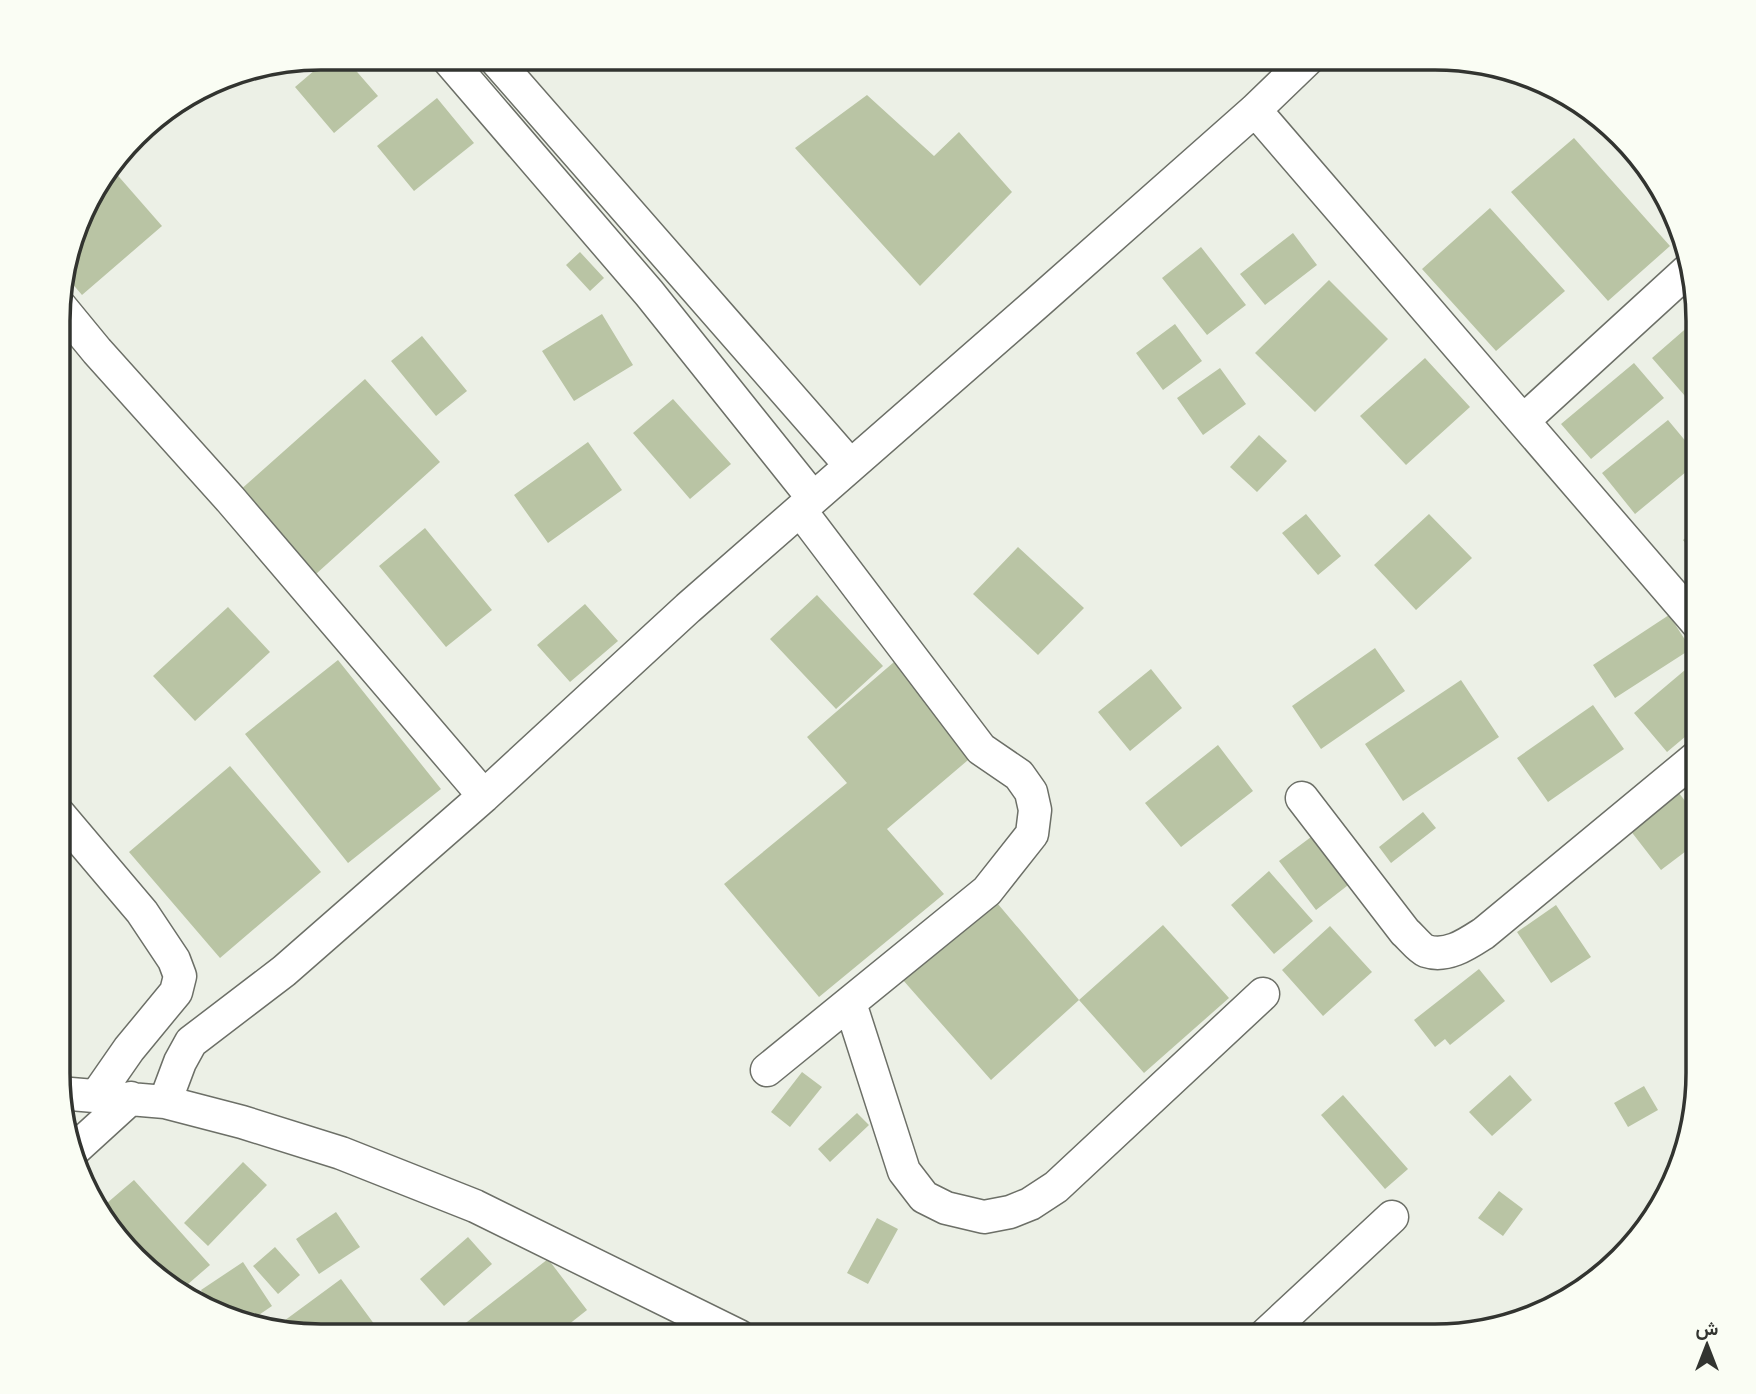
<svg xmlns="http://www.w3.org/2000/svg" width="1756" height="1394" viewBox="0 0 1756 1394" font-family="Barlow,Vazirmatn,sans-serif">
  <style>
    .building { fill: #b9c4a4 }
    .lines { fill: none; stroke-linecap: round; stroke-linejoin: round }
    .minor-casing { stroke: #6c6f67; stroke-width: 35 }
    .minor { stroke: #fff; stroke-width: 32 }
    .rim { fill: none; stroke: #323430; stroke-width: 3.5 }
  </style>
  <rect width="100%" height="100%" fill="#ecf0e6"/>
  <path class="building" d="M329 58H345L378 96 334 133 295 87Z
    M867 95 934 156 959 132 1012 192 920 286 795 148Z
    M437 98 474 143 414 191 377 146Z
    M1574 138 1670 246 1608 301 1511 192Z
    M113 170 162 226 82 295 64 274 93 190Z
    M1490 208 1565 291 1496 351 1422 269Z
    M1293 233 1317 265 1265 305 1240 274Z
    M1201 247 1246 305 1207 335 1162 278Z
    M580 252 604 278 590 291 566 265Z
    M1329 280 1388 339 1315 412 1255 353Z
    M602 314 633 365 574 401 542 351Z
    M1698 318V411L1652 358Z
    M1175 324 1202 361 1163 390 1136 353Z
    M422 336 467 391 436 416 391 361Z
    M1425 358 1470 407 1406 465 1360 416Z
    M1634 363 1664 398 1591 459 1561 424Z
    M1220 368 1246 404 1203 435 1177 398Z
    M365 379 440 462 306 583 230 499Z
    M673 399 731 464 690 499 633 433Z
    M1668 420 1698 456V462L1635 514 1602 473Z
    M1259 435 1287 461 1257 492 1230 467Z
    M588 442 622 490 548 543 514 495Z
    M1306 514 1341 556 1318 575 1282 533Z
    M1429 514 1472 558 1416 610 1374 565Z
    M425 528 492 610 446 647 379 566Z
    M1698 528V559L1683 540Z
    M1018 547 1084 608 1038 655 973 594Z
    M817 595 883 666 836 709 770 639Z
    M585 604 618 641 570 682 537 645Z
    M228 607 270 652 195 721 153 676Z
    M1669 615 1691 649 1615 698 1593 665Z
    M1375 648 1405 691 1321 749 1292 706Z
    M901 656 981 749 887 829 944 894 819 997 724 884 847 783 807 737Z
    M1698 659V726L1667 752 1634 713Z
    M338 660 441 789 348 863 245 734Z
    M1151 669 1182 708 1130 751 1098 712Z
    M1461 680 1499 737 1403 801 1365 744Z
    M1593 705 1624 749 1548 802 1517 758Z
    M1218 745 1253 791 1181 847 1145 803Z
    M230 766 321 872 220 958 129 852Z
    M1679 793 1698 818V842L1661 870 1630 830Z
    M1423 812 1436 828 1391 863 1379 847Z
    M1319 831 1356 879 1316 910 1279 861Z
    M1269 871 1313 921 1274 954 1231 905Z
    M987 891 1079 1000 991 1080 895 971Z
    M1556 905 1591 957 1551 983 1517 932Z
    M1163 925 1229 998 1144 1073 1079 1000Z
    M1330 926 1372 972 1323 1016 1282 970Z
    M1479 969 1505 1001 1450 1045 1445 1039 1435 1047 1414 1020Z
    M802 1072 822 1087 790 1127 771 1112Z
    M1510 1075 1532 1100 1492 1136 1469 1112Z
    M1644 1086 1658 1110 1628 1127 1614 1103Z
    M1343 1095 1408 1169 1385 1189 1321 1115Z
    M857 1113 869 1125 830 1162 818 1149Z
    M243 1162 267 1185 208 1246 184 1223Z
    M134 1180 210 1265 180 1291 147 1271 100 1209Z
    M1499 1191 1523 1209 1503 1236 1478 1218Z
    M336 1212 360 1247 319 1274 296 1239Z
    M877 1218 898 1229 868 1284 847 1273Z
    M468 1237 492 1264 444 1306 420 1279Z
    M275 1247 300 1275 278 1294 253 1266Z
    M548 1259 587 1310 554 1336H449Z
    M243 1262 272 1306 247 1323 218 1315 201 1290Z
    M341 1279 383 1336H304L273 1329Z"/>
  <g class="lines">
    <g class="minor-casing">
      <path id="minor" d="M447 58 649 293 813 498
        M494 58 850 465
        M1255 110 1698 624
        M60 306 97 351 230 499 484 796
        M1523 421 1687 271
        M1302 798 1405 932C1411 937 1419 948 1426 951 1447 958 1467 944 1484 933L1698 756
        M59 814 142 912 174 960 180 976 176 992 129 1049 97 1095
        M850 1003 904 1171 924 1197 946 1208 984 1217 1010 1212 1030 1204 1056 1187 1263 994
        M767 1070 987 891 1032 834 1035 810 1031 792 1019 775 981 749 800 510
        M59 1093 165 1102 242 1122 341 1153 475 1206 739 1336
        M165 1102 180 1062 191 1042 284 971 484 796 688 608 1038 302 1255 110 1309 58
        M74 1150 131 1098
        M1264 1336 1392 1217"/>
    </g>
    <use href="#minor" class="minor"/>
  </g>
  <path d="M0 0H1756V1394H0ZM321 70H1435A251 251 0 0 1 1686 321V1073A251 251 0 0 1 1435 1324H321A251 251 0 0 1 70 1073V321A251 251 0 0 1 321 70Z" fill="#fafdf4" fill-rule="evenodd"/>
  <path class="rim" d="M321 70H1435A251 251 0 0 1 1686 321V1073A251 251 0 0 1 1435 1324H321A251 251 0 0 1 70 1073V321A251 251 0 0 1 321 70Z"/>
  <g transform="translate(1707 1345)" stroke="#fafdf4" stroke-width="5" paint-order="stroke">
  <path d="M0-5L12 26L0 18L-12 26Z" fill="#323430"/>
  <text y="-10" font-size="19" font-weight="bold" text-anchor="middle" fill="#323430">ش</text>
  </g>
</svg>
